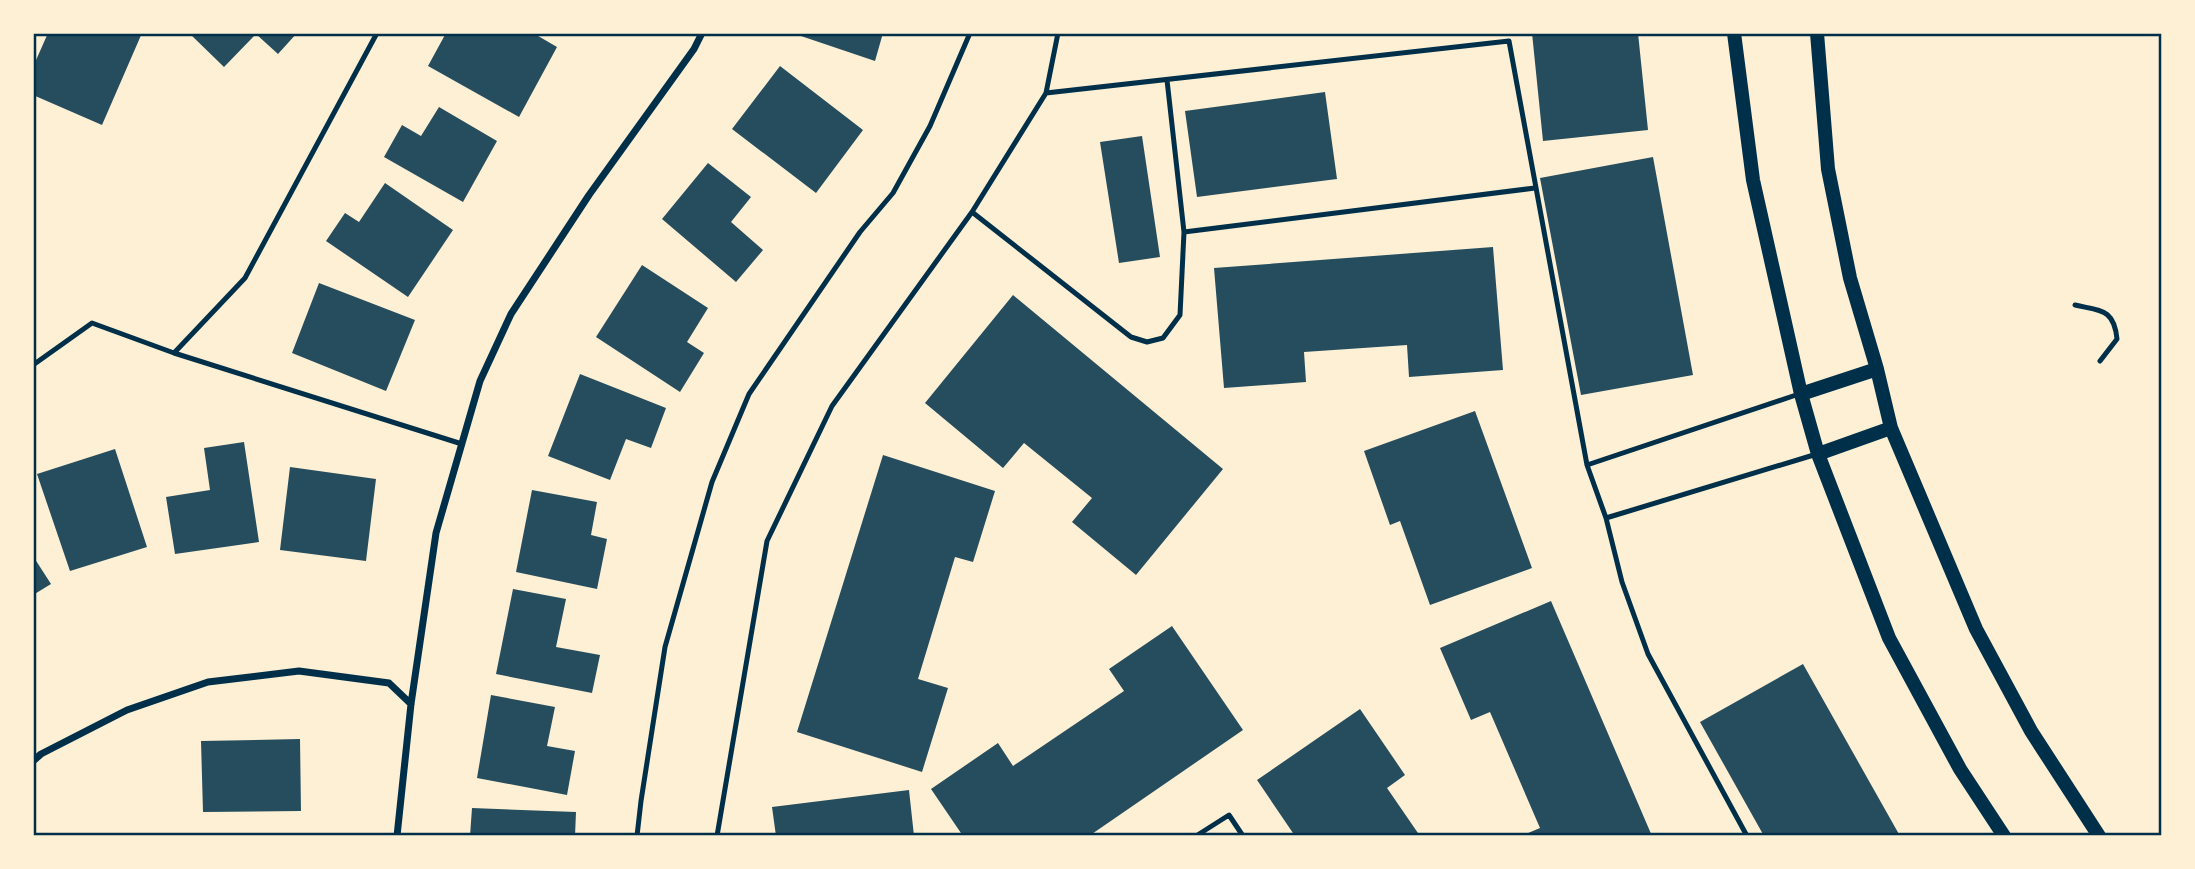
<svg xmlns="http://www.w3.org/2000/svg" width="2195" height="869" viewBox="0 0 2195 869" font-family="'PT Sans',sans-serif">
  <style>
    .building { fill: #264d5e }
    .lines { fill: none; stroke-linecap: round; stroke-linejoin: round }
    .service { stroke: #003049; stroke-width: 5 }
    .minor { stroke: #003049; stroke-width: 7 }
    .secondary { stroke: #003049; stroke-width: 14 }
    .neatline { fill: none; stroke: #003049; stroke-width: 2.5 }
  </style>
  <rect width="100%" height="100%" fill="#fdf0d5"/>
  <path class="building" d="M48 33H142L102 125 33 95V67Z
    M189 33H297L278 54 256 34 224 67Z
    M446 33H533L557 47 519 117 428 66Z
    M792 33H883L875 61Z
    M1532 33H1638L1648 130 1543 141Z
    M780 66 863 130 816 193 732 129Z
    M1325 92 1337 179 1197 197 1185 111Z
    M439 107 497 141 463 202 384 157 402 125 421 136Z
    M1142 136 1160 257 1119 263 1100 142Z
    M1653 157 1693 375 1581 395 1540 178Z
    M708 163 751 197 731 222 763 250 736 282 662 219Z
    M385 183 453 230 408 297 326 241 345 213 359 222Z
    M1493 247 1503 370 1409 377 1407 345 1304 352 1306 382 1224 388 1214 268Z
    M642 265 708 308 687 342 704 353 680 392 596 337Z
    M319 283 415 320 386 391 292 353Z
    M1013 295 1223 469 1136 575 1072 522 1092 498 1024 443 1003 468 925 403Z
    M580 374 666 408 651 448 626 439 610 480 548 456Z
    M1475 411 1532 568 1430 605 1400 521 1390 525 1364 451Z
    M244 442 259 542 175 554 166 497 210 490 204 448Z
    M115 449 147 547 70 571 37 474Z
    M883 455 995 491 973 562 955 557 918 679 948 688 922 772 797 732Z
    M290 467 376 479 366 561 280 550Z
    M532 490 597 502 591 535 607 539 597 589 516 572Z
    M33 556 51 584 33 595Z
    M513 589 566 599 556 647 600 655 592 693 496 674Z
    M1551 601 1652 836H1521L1540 828 1490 712 1471 720 1440 648Z
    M1172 626 1243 730 1089 836H963L931 789 998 743 1013 766 1124 691 1109 669Z
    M1803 664 1900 836H1764L1700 722Z
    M491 695 555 707 547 746 575 751 567 795 477 778Z
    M1360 709 1405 775 1387 788 1420 836H1295L1257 780Z
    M300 739 301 811 203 812 201 741Z
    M909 790 914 836H776L772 807Z
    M472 808 576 812 575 836H470Z"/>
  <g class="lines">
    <path class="service" d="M1046 93 1058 33
      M972 212 1131 337 1147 342 1163 338 1180 315 1184 232 1167 80
      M1184 232 1535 188
      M2075 305C2100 311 2114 308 2117 339L2100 361
      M174 353 245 278 377 33
      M33 365 92 323 174 353 462 444
      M1587 465 1799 394
      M1606 518 1817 454
      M637 836 641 801 665 647 712 482 749 394 860 232 893 193 930 126 970 33
      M717 836 767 541 832 406 972 212 1046 93 1509 41 1587 465 1606 518 1622 582 1648 654 1747 836
      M1196 836 1229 815 1243 836"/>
    <path class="minor" d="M33 761 41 754 127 710 208 682 299 671 389 683 411 704
      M397 836 411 704 436 533 480 381 511 314 589 195 694 49 702 33"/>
    <path class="secondary" d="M1734 33 1753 180 1801 394 1818 454 1889 638 1960 769 2004 836
      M1817 33 1828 169 1850 278 1877 369 1891 428 1976 629 2031 731 2099 836
      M1801 394 1877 369
      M1818 454 1891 428"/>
  </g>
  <rect width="2195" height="869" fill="none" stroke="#fdf0d5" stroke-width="70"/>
  <rect x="35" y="35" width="2125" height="799" class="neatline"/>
</svg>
